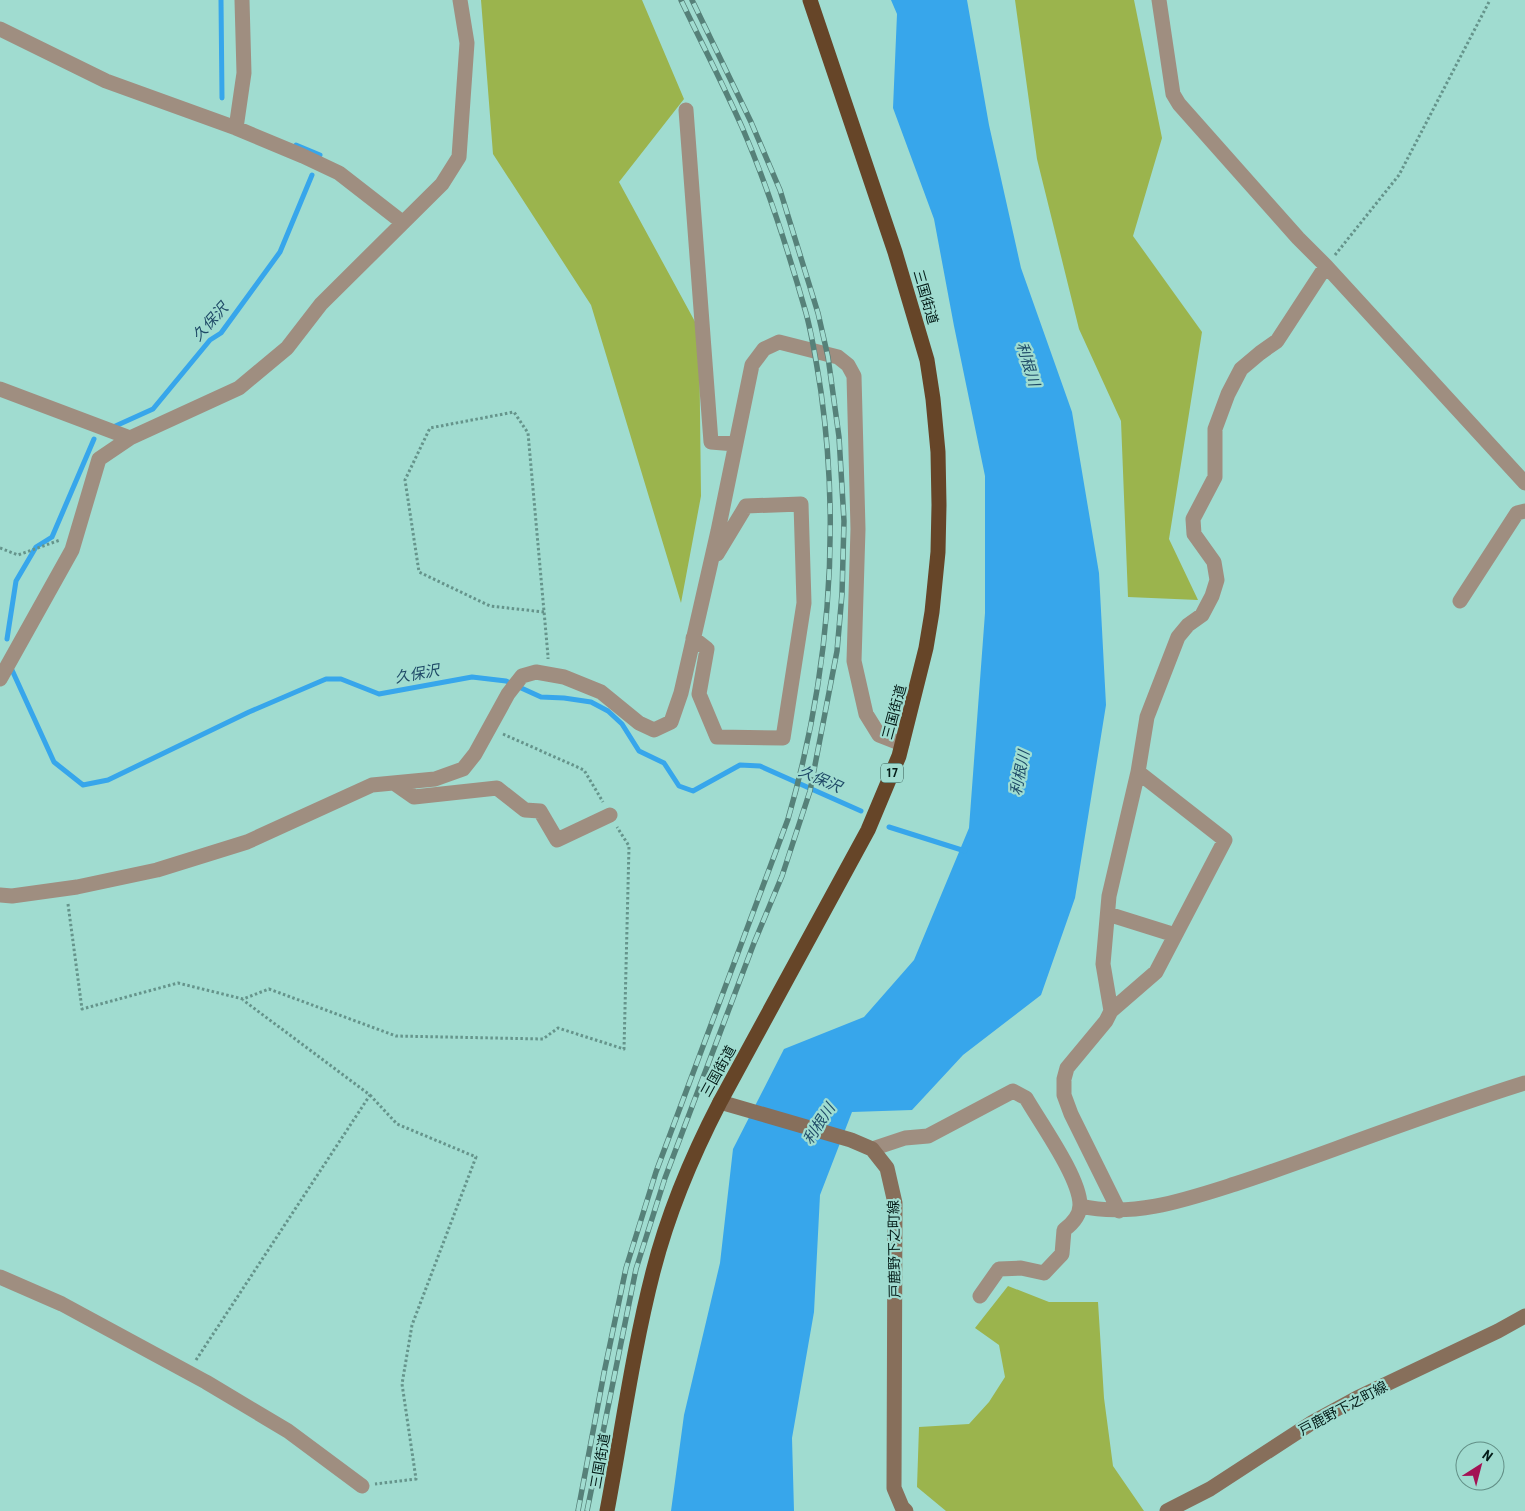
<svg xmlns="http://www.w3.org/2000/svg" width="1525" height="1511" viewBox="0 0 1525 1511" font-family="'Roboto Condensed','Noto Sans JP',sans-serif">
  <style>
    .green { fill: #9bb44d }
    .water { fill: #37a6eb }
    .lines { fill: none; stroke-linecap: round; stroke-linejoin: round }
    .stream { stroke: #37a6eb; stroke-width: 5 }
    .path { stroke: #65948b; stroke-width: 3; stroke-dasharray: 2.5 2.5; stroke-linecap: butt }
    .street { stroke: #9f8e80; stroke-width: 15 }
    .secondary { stroke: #876f5b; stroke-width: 15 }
    .highway { stroke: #664528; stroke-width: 15 }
    .rail-casing { stroke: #568179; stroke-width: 5.5 }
    .rail { stroke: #a0dcd0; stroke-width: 4; stroke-dasharray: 11; stroke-linecap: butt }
    .labels { text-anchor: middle; stroke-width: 4.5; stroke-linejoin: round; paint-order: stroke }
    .shield { fill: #a0dcd0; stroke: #33564f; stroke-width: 1 }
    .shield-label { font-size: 12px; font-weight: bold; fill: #041c18 }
    .street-label { font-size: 14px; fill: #041c18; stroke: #a0dcd0 }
    .water-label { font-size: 15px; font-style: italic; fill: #1f4a67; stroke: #a0dcd0 }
  </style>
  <rect width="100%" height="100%" fill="#a0dcd0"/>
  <path class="green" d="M481 0H642L684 99 619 182 699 329 701 496 681 603 591 305 493 154Z
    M1015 0H1134L1162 138 1133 236 1202 332 1169 539 1198 600 1128 597 1121 421 1079 329 1037 159Z
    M1008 1286 1049 1302H1098L1104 1398 1113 1466 1144 1511H946L917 1487 919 1427 969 1424 989 1402 1005 1377 999 1345 975 1328Z"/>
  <path class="water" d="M891 0H967L989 125 1021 268 1072 412 1099 573 1106 705 1075 898 1041 995 963 1055 912 1110 852 1112 820 1195 814 1312 792 1438 794 1511H671L684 1415 720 1263 733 1149 784 1049 864 1017 914 960 969 828 985 613V476L954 326 934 219 893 108 897 14Z"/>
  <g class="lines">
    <path class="stream" d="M221 0 222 98
      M296 145 320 155
      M111 428 153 409 210 340 221 333 280 252 312 175
      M7 639 16 581 36 547 52 537 94 439
      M12 670 54 762 83 785 108 780 249 712 326 679H341L379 694 472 677 506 681 541 697 564 698 591 702 608 711 622 724 639 751 664 763 679 786 693 791 740 765 760 766 861 811
      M889 827 965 851"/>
    <path class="path" d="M1335 255 1399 175 1490 0
      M0 548 18 555 60 540
      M544 612 490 606 419 572 405 480 430 428 514 412 528 433 548 656V659
      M503 734 584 770 603 802
      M68 904 82 1009 178 983 243 999 269 989 396 1036 543 1039 558 1028 624 1049 629 846 617 827
      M370 1095 397 1124 476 1157 412 1325 402 1384 416 1479 375 1484
      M196 1360 370 1095 243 1000"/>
    <path class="street" d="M1159 0 1173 94 1179 104 1298 238 1326 266 1525 483
      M0 29 106 81 236 128 303 156 339 173 402 222
      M686 110 711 442 735 444
      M236 128 244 73 242 0
      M0 389 130 438
      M1460 601 1517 513 1525 511
      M693 638 707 649 699 694 717 737 783 738 804 603 801 504 746 506 717 554
      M0 679 72 550 99 459 130 438 239 388 287 348 321 304 442 184 459 157 467 43 460 0
      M394 783 414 797 497 788 525 810 540 811 557 840 610 815
      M0 895 12 896 77 887 157 870 247 842 372 785 435 779 463 769 475 754 508 694 522 676 536 672 564 677 601 692 639 723 654 730 671 722 681 693 718 531 752 365 764 349 779 342 838 357 848 365 854 376 858 529 854 661 866 714 879 735 902 744
      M1108 914 1175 935
      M1111 1011 1156 972 1225 840 1138 772
      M872 1149 905 1138 928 1136 1013 1091 1026 1098C1041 1124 1080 1178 1080 1205 1080 1216 1072 1224 1064 1230L1062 1254 1044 1273 1021 1268 999 1269 980 1296
      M1080 1206C1133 1218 1185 1200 1235 1184 1269 1173 1302 1161 1335 1149 1398 1126 1461 1103 1525 1083
      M1119 1211 1071 1114 1064 1095V1079L1067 1068 1106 1021 1111 1011 1103 964 1109 896 1138 772 1147 717 1178 637 1188 625 1202 615 1212 596 1217 580 1214 562 1194 534 1193 519 1215 477V429L1228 394 1241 369 1260 353 1277 341 1326 266
      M0 1277 62 1304 206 1382 288 1431 362 1486"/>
    <path class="secondary" d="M720 1102 851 1140 872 1149 887 1168 895 1203 894 1488 902 1507 906 1511
      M1167 1511 1210 1489 1313 1422 1357 1398 1498 1331 1525 1316"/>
    <path class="highway" d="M607 1511C622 1431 633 1350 653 1272 668 1213 692 1156 720 1102L868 830 899 756 926 648 932 612 938 552 939 505 938 452 933 399 927 360 895 252 810 0"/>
    <g class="rail-casing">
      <path id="rail" d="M578 1511 604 1373 626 1268 656 1172 788 819C828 681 841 535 821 392 817 366 813 339 806 313 788 250 768 187 742 127 723 84 701 42 681 0
        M587 1511 636 1269 665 1178 754 943 782 876 810 791 837 651 842 594 844 521 839 437 828 357 818 313 780 190 751 122 692 0"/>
    </g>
    <use href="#rail" class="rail"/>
  </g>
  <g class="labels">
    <rect class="shield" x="881" y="763.5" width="22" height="19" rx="4"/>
    <g class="shield-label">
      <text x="892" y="777">17</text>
    </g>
    <g class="street-label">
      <text transform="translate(926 297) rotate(74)" y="5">三国街道</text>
      <text transform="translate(894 712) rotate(-75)" y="5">三国街道</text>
      <text transform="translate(718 1071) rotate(-61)" y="5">三国街道</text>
      <text transform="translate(894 1249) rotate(-91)" y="5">戸鹿野下之町線</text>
      <text transform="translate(1343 1408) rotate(-28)" y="5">戸鹿野下之町線</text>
      <text transform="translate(600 1461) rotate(-80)" y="5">三国街道</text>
    </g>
    <g class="water-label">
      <text transform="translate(210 322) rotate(-48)" y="5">久保沢</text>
      <text transform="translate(1028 364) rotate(73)" y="5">利根川</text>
      <text transform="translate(417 674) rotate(-10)" y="5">久保沢</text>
      <text transform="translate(1020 773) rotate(-79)" y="5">利根川</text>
      <text transform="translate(820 779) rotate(24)" y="5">久保沢</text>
      <text transform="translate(819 1124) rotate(-57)" y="5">利根川</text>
    </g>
  </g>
  <g transform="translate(1480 1466) rotate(36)"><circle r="24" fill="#a0dcd0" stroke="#628f86"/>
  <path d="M0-4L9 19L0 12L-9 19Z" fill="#a31254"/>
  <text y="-8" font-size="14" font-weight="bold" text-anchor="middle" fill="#041c18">N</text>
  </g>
</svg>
